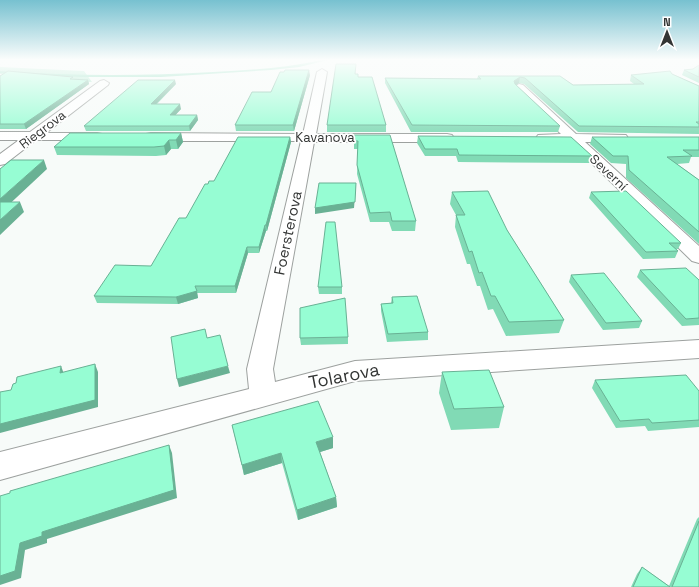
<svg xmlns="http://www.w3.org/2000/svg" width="699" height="587" viewBox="0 0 699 587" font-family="'Space Grotesk',sans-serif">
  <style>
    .green { fill: #9ce4c5 }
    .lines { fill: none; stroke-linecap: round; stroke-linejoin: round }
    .stream { fill: #6dd4ab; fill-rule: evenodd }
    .minor-casing { stroke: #9da19f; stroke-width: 2 }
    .minor { fill: #fff; fill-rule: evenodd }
    .wall { fill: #81dab5 }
    .shaded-wall { fill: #69b194 }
    .building { fill: #96fdd3; stroke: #69b194 }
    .labels { text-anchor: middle; stroke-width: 3.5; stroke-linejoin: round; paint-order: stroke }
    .far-street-label { font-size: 13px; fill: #333534; stroke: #fff }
    .street-label { font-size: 15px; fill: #333534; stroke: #fff }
    .near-street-label { font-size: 18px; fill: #333534; stroke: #fff }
  </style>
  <rect width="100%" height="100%" fill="#f7fbf9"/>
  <path class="green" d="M0 67 84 71 92 82 26 79 31 76 0 74Z"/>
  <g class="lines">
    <path class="stream" d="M322 60H328L299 67 271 70 161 77H81L0 73V71C71 76 142 76 213 72 250 70 286 68 322 60Z"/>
    <g class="minor-casing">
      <path id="minor" d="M322 69 327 72 316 134H447L452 135 454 138 452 141 447 142H314L273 369 275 382 355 361 699 340V358L355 381 0 480V452L249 389 247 369 301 141H151L146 140 144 137 146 134 151 133 303 134 317 72Z
        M104 80 109 83 108 85 46 133H97L102 134 104 137 102 140H36L5 164 0 165V154L19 140H0V132H30L100 81Z
        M519 84 523 85 576 134 626 135 628 138 626 141 621 142H585L699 246V263L692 261 570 142 538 141 536 138 538 135 561 134 515 89 514 87Z"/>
    </g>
    <use href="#minor" class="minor"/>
  </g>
  <path class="wall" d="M699 65V83L682 75 684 70 693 69Z
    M355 74 386 125V132H327V125Z
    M672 74 699 86V134L578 132 524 84 519 83 516 85 560 126 558 132H411L385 83V78L477 79 478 76H560L573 85 634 84 630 81 631 75Z
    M310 75 294 131H236L235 125 271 92Z
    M0 76 88 80 89 84 26 129H0Z
    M176 84 157 104 181 109 175 115H197L198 120 190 131H86L84 126Z
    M181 133 183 142 178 149H171L166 155 156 156 57 155 54 147Z
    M354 135 416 221 415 231H392L389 222H370L357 174 358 149H354Z
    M418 136 592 156 590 163 458 162 456 156H425L417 143Z
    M290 137 291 142 267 231H266L259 253H248L236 293H197L198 298 178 304 97 303 94 296 151 266 186 218 208 184 214 181Z
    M592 137H699V157H691L689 163 677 164 699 180V244L626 178V164L611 163 590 144Z
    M452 192 507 230 564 320 559 333 506 336 493 309 488 310 480 286H477L470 264H467L455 227 456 215 450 204Z
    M591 192 681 243 678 249H676L678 251 675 258 643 259 589 198Z
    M640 270 699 280V325L682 326 637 277Z
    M571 275 642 321 639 328 603 330 569 282Z
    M318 287H342V294H319Z
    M392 297 428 332V340L387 342 381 311V304L391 303Z
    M348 337V344L301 345 300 338Z
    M442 372 504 407 499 428 451 430 439 393Z
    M595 380 699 391V427L648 431 645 426 616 428 592 388Z
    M232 425 333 448 320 452 336 497 337 507 298 520 282 463 244 475Z
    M699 517V587H631L637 574 642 567 669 586 697 519Z"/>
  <path class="shaded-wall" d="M309 70 310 75 294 131 293 125Z
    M520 77 519 83 513 87 514 81Z
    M88 80 89 84 26 129 24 124Z
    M175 80 176 84 152 108 151 104Z
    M180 104 181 109 171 120 170 115Z
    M197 115 198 120 190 131 189 126Z
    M181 133 183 142 178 149 176 140Z
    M290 137 291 142 267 231 266 225Z
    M169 140 171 149 166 155 164 146Z
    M44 160 47 169 1 212 0 210V199Z
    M356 183 354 208 315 214V208Z
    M20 202 24 212 0 235V220Z
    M265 225 266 231 259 253V247Z
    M247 247 248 253 236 293 235 286Z
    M197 291 198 298 178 304 176 297Z
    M95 364 98 372V407L0 433V424Z
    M61 366 64 374 60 373Z
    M228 366 230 373 179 387 177 379Z
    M333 437V448L317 453 316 442Z
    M169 445 172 453 177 498 47 539V543L25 550 21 578 0 585V576L20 543 42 532Z
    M281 453 282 463 244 475 242 465Z
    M336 497 337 507 298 520 297 510Z"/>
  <path class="building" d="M336 64H356L355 74H358V77H372L386 125H327Z
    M699 65V77L684 70 693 69Z
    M285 70H309L293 125H235L252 92H271L280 72H284Z
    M8 71 73 77 70 79 88 80 24 124H0V76Z
    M670 71 672 74 699 86V122H696L699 124V127L579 126 525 78 520 77 514 81 515 84 560 126 412 125 385 78 481 79 478 76H560L573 85 644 84 631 75Z
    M138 80H175L151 104H180L170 115H197L189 126H84Z
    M70 133H181L176 140H169L164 146 154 147H54Z
    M354 135H390L416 221H392L390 212 370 213 357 165 358 141H354Z
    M418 136 571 137 592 156 459 155 457 149H425Z
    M238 137H290L266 225H265L259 247H247L235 286H195L197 291 176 297 94 296 115 265 151 266 179 218H186L205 184H208L209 181H214Z
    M592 137H699V150H683L692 156 667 157 699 180V232L629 170 628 156H613Z
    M11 160H44L0 199V169Z
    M319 183H356L355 202 315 208Z
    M488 191 507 230 564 320 509 322 495 296H491L482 272 479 273 472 251 469 252 456 215H465L452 192Z
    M626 191 681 243H669L678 251 646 252 591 192Z
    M0 202H20L0 220Z
    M326 222H335L342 287H318Z
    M686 268 699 280V318L686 319 640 270Z
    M604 273 642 321 606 323 571 275Z
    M417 296 428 332 388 334 381 304 393 303 392 297Z
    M345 298 348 337 300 338V308Z
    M205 329 207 338 220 335 228 366 177 379 171 337Z
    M95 364V400L0 424V392L11 390 13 384 16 383 17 377 61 366 60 373Z
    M489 370 504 407 454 409 442 372Z
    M686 375 699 391V420L652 423 649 419 620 421 595 380Z
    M318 401 333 437 316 442 336 497 297 510 281 453 242 465 232 425Z
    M169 445 174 490 42 532V536L20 543 15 571 0 576V496L10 493V491Z
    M699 521V587H672Z
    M642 567 670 587H633Z"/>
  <linearGradient id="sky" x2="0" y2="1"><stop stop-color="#77c1d0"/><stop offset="0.42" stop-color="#fbfdfc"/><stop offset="1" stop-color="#fbfdfc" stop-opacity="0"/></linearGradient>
  <rect width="699" height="142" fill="url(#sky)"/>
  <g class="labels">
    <g class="far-street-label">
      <text transform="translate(42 129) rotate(-37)" y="5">Riegrova</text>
      <text x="325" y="142">Kavanova</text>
      <text transform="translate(609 172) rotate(43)" y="5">Severní</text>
    </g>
    <g class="street-label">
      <text transform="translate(288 233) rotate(-78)" y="5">Foersterova</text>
    </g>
    <g class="near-street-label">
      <text transform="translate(344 376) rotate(-11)" y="6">Tolarova</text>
    </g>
  </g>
  <g transform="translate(667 32)" stroke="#ffffff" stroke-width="3" paint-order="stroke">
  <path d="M0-3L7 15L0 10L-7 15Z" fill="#333534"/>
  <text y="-6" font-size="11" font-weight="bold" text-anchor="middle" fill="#333534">N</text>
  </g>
</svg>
